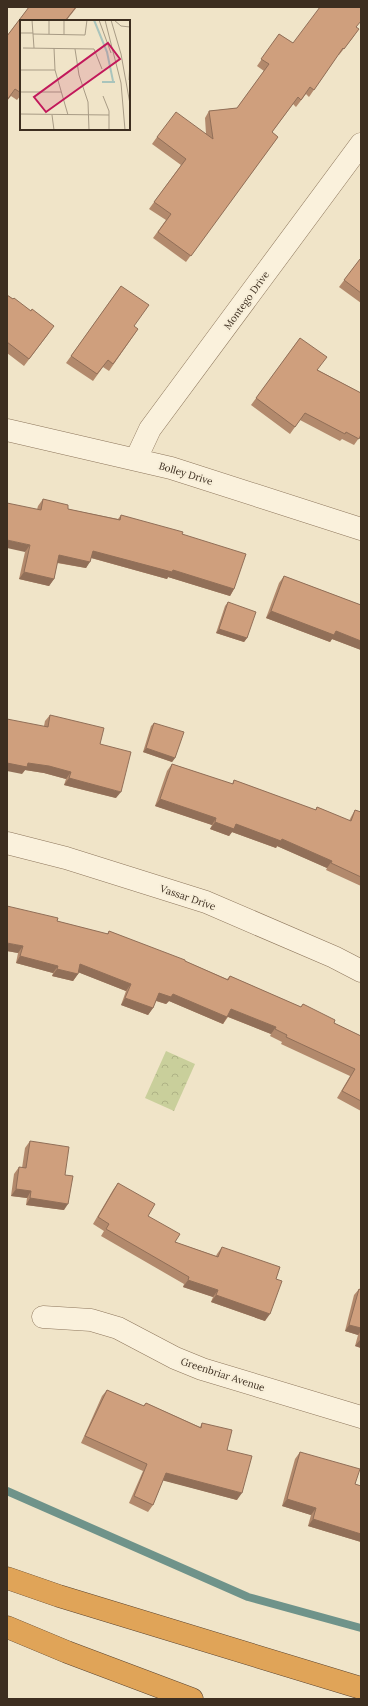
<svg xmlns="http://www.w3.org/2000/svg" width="368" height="1706" viewBox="0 0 368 1706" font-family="Lora,serif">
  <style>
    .park { fill: url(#park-crowns) }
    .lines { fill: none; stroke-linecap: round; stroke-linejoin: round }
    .stream { stroke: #6f938a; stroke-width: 8 }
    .street-casing { stroke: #8d765c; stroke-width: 23 }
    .highway-casing { stroke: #5b4430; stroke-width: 23 }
    .street { stroke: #faf1dc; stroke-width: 22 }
    .highway { stroke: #e0a458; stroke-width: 22 }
    .wall { fill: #b2896c }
    .shaded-wall { fill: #916f58 }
    .building { fill: #cf9f7d; stroke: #916f58 }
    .labels { text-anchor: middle; stroke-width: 4; stroke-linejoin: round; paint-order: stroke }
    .street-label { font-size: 10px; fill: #3d2e20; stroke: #f7eed8 }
    .inset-river { fill: none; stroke: #a9c4bc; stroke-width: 2 }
    .inset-road { fill: none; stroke: #a89b85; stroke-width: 1 }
    .view { fill: #c2185b; fill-opacity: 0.15; stroke: #c2185b; stroke-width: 2 }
    .inset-edge { fill: none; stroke: #3d2e20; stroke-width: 2 }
  </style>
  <defs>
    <pattern id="park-crowns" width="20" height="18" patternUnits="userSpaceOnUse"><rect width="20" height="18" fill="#c9cf9b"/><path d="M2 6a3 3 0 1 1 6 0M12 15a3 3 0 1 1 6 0" fill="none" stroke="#aeb285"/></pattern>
  </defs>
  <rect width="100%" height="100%" fill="#f0e4c8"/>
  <path class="park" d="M166 1051 195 1064 174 1111 145 1098Z"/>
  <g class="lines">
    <path class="stream" d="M7 1491 248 1597 361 1628"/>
    <g class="street-casing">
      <path id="street" d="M7 430 171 468 361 529
        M136 459 150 429 361 144
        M7 843 66 858 206 902 334 957 361 971
        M43 1317 91 1320 118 1328 175 1358 202 1369 361 1417"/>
    </g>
    <g class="highway-casing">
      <path id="highway" d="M7 1578 59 1596 361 1688
        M7 1627 67 1652 192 1699"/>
    </g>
    <use href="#street" class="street"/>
    <use href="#highway" class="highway"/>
  </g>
  <path class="wall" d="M29 7H77L66 21H21V95L17 100 11 96 7 101V36Z
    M357 27 354 36 339 55H338L309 97 306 94 296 107 293 104 272 132 278 137 186 262 153 238 166 220 149 209 181 165 152 144 157 137 206 134 205 118 209 111 237 108 264 71 257 66 279 34 293 43Z
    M360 259 361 260V303L339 287Z
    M121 286 134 326 138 329 109 371 103 367 93 381 66 363Z
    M7 295 31 311 49 333 24 366 7 353Z
    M300 338 318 370 361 393V439L359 438 354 445 342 439 340 441 300 420 290 434 251 405Z
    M43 499 68 509 118 519 121 515 182 534 234 589 230 596 168 577 167 579 91 558 86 568 57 563 54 579 49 586 19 579 25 552 38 506Z
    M284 576 361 605V650L332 639 330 642 266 618 279 583Z
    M228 602 247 638 244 642 216 633 225 606Z
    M50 715 100 744 116 798 64 785 66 779 44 773 25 770 22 774 44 726 45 721Z
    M154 723 175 758 172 762 143 752 151 726Z
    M172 764 232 784 234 780 315 810 317 807 349 821 351 817 355 810 361 812V886L326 870 327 868 277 846 276 848 232 832 229 836 210 829 212 825 155 806 167 771Z
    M57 921 107 934 109 931 185 961 227 979 230 976 301 1007 303 1004 334 1023 361 1036V1111L337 1098 350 1076 281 1044 282 1042 270 1036 271 1034 228 1017 223 1024 169 1001 166 1004 156 1001 153 1008 148 1015 121 1005 126 991 78 972V974L73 981 52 976 53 973 16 963 18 953 7 951Z
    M30 1141 65 1175 64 1210 26 1205 27 1198 11 1196 14 1174 19 1167 22 1168 25 1148Z
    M118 1183 148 1216 175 1242 216 1256 217 1254 222 1247 276 1279 265 1321 211 1302 213 1297 183 1287 184 1284 101 1236 104 1231 93 1224 113 1190Z
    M359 1289 361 1290V1348L355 1346 358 1335 345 1331 354 1295Z
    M107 1390 143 1406 146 1403 200 1427 202 1423 227 1450 237 1500 163 1480 153 1505 148 1512 129 1503 143 1471 81 1443 102 1396Z
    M300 1452 355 1484 361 1486V1542L308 1526 311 1515 282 1506 295 1459Z"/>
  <path class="shaded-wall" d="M7 540 30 545 25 552 7 548Z
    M93 551 173 570 234 589 230 596 168 577 167 579 88 557Z
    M59 555 90 562 86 568 54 562Z
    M24 572 54 579 49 586 19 579Z
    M271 611 336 631 361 641V650L332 639 330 642 266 618Z
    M219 629 247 638 244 642 216 633Z
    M146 748 175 758 172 762 143 752Z
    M7 763H28L49 766 71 772 66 779 44 773 25 770 22 774 7 771Z
    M69 778 121 792 116 798 64 785Z
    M160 799 216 818 212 825 155 806Z
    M215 822 236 824 282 839 332 861 327 868 277 846 276 848 232 832 229 836 210 829Z
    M7 943 23 946 18 953 7 951Z
    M20 956 58 966 53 973 16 963Z
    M80 964 131 984 126 991 75 971Z
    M57 969 78 974 73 981 52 976Z
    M159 993 173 994 227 1017 223 1024 169 1001 166 1004 154 1000Z
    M125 998 153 1008 148 1015 121 1005Z
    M231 1009 276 1027 271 1034 226 1016Z
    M16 1189 31 1191 27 1198 11 1196Z
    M30 1198 68 1204 64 1210 26 1205Z
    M188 1280 218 1290 213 1297 183 1287Z
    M216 1295 270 1314 265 1321 211 1302Z
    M349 1325 361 1328V1331L358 1335 345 1331Z
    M360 1340H361V1348L355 1346Z
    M166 1473 242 1493 237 1500 161 1480Z
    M287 1499 316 1508 311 1515 282 1506Z
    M313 1519 361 1534V1542L308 1526Z"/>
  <path class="building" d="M29 7H76L65 21H21V93L15 89 7 100V36Z
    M320 7H361V21L356 27 359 29 344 49 343 48 314 90 310 87 301 100 298 97 272 132 278 137 191 256 158 232 171 214 154 202 186 159 157 137 176 112 213 139 209 111 237 108 269 64 261 59 279 34 293 43Z
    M360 259 361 260V293L344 280Z
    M121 286 149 305 134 326 138 329 113 364 108 360 97 374 71 356Z
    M7 295 13 299 14 298 31 311 32 309 54 326 29 359 7 342Z
    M300 338 327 357 317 370 361 393V434L359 439 346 432 345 434 305 413 295 427 256 398Z
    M43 499 68 505V509L120 520 121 515 183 532 182 534 246 554 234 589 173 570 172 572 93 551 90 562 59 555 54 579 24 572 30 545 7 540V503L41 510Z
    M284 576 361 605V641L336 631 334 635 271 611Z
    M228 602 256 612 247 638 219 629Z
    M50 715 104 728 100 744 131 752 121 792 69 778 71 772 49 766 28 763 27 767 7 763V719L48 727Z
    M154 723 184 732 175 758 146 748Z
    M172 764 233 784 234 780 316 810 317 807 351 821 355 810 361 812V877L331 863 332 861 282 839 281 841 236 824 234 829 215 822 216 818 160 799Z
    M7 906 58 918 57 921 108 934 109 931 185 960V961L228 980 230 976 301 1007 303 1004 335 1020 334 1023 361 1036V1101L342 1091 355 1069 286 1037 287 1035 275 1029 276 1027 231 1009 227 1017 173 994 171 997 159 993 153 1008 125 998 131 984 80 964 78 974 57 969 58 966 20 956 23 946 7 943Z
    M30 1141 69 1147 65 1175 73 1176 68 1204 30 1198 31 1191 16 1189 19 1167 26 1168Z
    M118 1183 155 1204 148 1216 180 1234 175 1242 218 1257 222 1247 280 1267 276 1279 282 1281 270 1314 216 1295 218 1290 188 1280 189 1277 106 1229 109 1224 98 1217Z
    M359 1289 361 1290V1328L349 1325Z
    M107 1390 144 1406 146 1403 201 1428 202 1423 232 1430 227 1450 252 1456 242 1493 166 1473 153 1505 134 1496 147 1464 85 1436Z
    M300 1452 360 1469 355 1484 361 1486V1534L313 1519 316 1508 287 1499Z"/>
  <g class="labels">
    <g class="street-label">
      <text transform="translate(246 300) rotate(-54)" y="4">Montego Drive</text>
      <text transform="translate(186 473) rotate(17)" y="4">Bolley Drive</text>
      <text transform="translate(188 897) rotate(19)" y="4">Vassar Drive</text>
      <text transform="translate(223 1374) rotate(18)" y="4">Greenbriar Avenue</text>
    </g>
  </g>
  <g transform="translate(20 20)">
    <rect width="110" height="110" fill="#f0e4c8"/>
    <path class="inset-river" d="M74 0 87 32 93 61M82 62H95"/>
    <path class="inset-road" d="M12 0 14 28M29 0V14M79 0 91 33M85 0 101 63 105 110M91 0 101 34 110 84M94 0 101 6 110 7M0 13H13M13 14 65 15 67 0M44 15V0M3 28 74 29 82 49M34 28 35 50 48 95M55 29 59 55 68 82 69 110M0 50H35M109 60 110 40M0 72H41M83 76 89 91V110M0 94 89 95M32 95 34 110"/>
    <path class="view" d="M88 23 100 39 26 92 14 77Z"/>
    <rect width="110" height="110" class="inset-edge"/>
  </g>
  <rect width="368" height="1706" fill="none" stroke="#3d2e20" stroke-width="16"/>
</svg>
